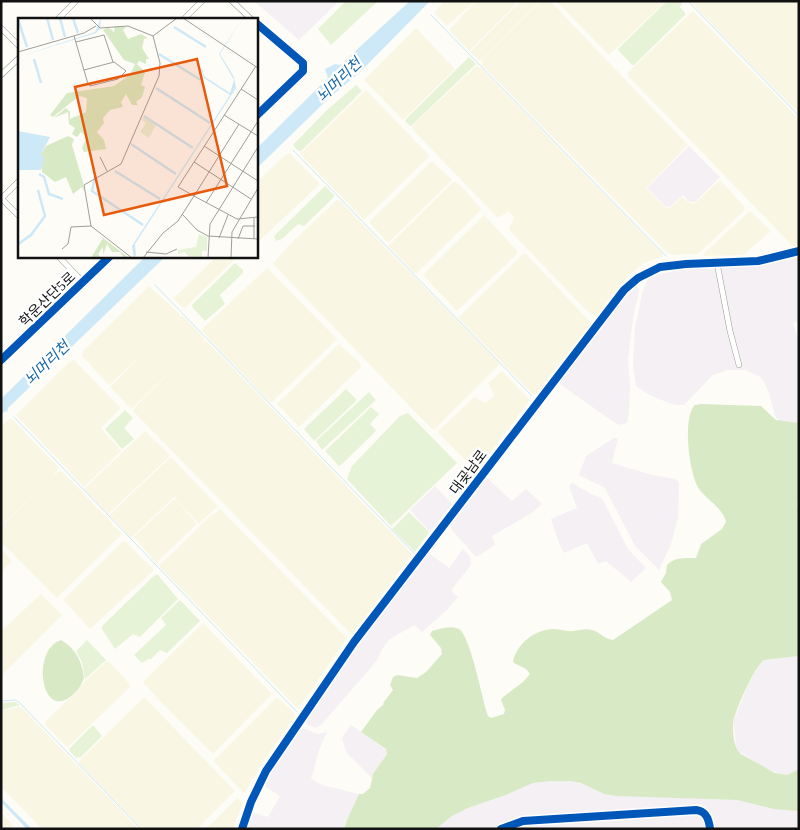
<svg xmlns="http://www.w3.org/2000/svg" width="800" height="830" viewBox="0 0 800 830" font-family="'Times New Roman','Noto Sans KR',serif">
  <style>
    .industrial { fill: #f5f0f3 }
    .farmland { fill: #f9f7e4 }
    .green { fill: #e7f3d7 }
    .forest { fill: #d8eac5 }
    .water { fill: #cde8f7 }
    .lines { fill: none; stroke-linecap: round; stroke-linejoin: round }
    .stream { stroke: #cde8f7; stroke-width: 1 }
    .minor-casing { stroke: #979795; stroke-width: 6 }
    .minor { stroke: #fffffe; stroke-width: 5 }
    .cycleway-casing { stroke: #fff; stroke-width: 11 }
    .cycleway { stroke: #0057b8; stroke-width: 8 }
    .labels { text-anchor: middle; stroke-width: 5; stroke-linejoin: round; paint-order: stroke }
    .street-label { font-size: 14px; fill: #111; stroke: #fff }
    .water-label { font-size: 15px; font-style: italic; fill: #1768a6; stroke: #fff }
    .inset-river { fill: none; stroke: #cde8f7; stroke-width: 2.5 }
    .inset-road { fill: none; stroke: #9f9e9b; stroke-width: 1 }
    .view { fill: #e8590c; fill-opacity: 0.15; stroke: #e8590c; stroke-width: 2.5 }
    .inset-edge { fill: none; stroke: #111; stroke-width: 2.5 }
  </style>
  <rect width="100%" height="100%" fill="#fdfcf7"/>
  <path class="industrial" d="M254 1H339L299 40Z
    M689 146 720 177 695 202H690L683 195 671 206 666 207 647 188Z
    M799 254V321L793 323 799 342V423L779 421 775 416 769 393 763 380 759 376 745 370H728L713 375 684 405H675L651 396 636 386 633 362 635 328 642 293 649 276 686 269 760 264Z
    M633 285 639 288V291L633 318 628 360 630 384 629 412 627 423 618 425 557 382 621 298Z
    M614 438H618L612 463 652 475 676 479 679 483 678 518 671 544 659 570 635 546 605 488 579 475 586 456Z
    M482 478 488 479 512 501 526 489 542 504 533 512 492 536 495 545 478 556H475L452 530 449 523Z
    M572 483 591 494 602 498 628 549 646 568 631 582 606 561 598 564 587 543 564 553 559 543 551 519 577 508 569 486Z
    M435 486 452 504 430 532 410 510Z
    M463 549 470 557 471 565 452 589V592L458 597 448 609 422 632 414 625 390 639 384 646 376 661 368 671 321 725 316 728 308 725 305 719 352 649 427 552 449 568Z
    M799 656V769L787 775 781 774 763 767 737 750 733 722 747 688 760 663 764 660Z
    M351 725 388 751 372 778 346 752 342 738Z
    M303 728 318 734 327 732 319 750 311 779 322 785 359 794 347 820 344 829H245L249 814 252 812 268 817 280 796 262 785 297 731Z
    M551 781H571L581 783 604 794 737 800 799 811V829H436L452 816 468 808 506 795 533 783Z"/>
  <path class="farmland" d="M444 1H475L447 26 434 13Z
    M476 1H513L516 4 469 51 449 30Z
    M521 1H540L480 61 470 52Z
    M541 1H550L688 145 646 188 666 208 671 207 682 197 690 203 694 204 719 181H721L744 206V211L698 254 672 255 667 253 482 65V60Z
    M556 1H666L609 55Z
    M690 1H799V113L750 64Z
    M693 11 799 119V246L794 247 790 243 627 75 628 72Z
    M416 28 455 69 403 120 364 80Z
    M476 66 482 69 663 254 662 257 644 263 629 275 610 297 596 317 586 310 510 231 509 228 514 218 509 211 498 218 413 130 412 126Z
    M366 90 430 156 364 220 300 154Z
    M290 153 320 184 256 244V183L284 156Z
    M432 161 452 180 389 242H387L369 222Z
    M453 182H456L461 186 480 207 481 210 417 273H414L388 246Z
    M338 199 500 364 435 429H432L419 416 273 264 288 246Z
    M750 211 770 230V232L743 255 705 256 703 254Z
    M484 215 510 243 517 251V254L457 311 423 275Z
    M526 254 591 323 536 394 534 395 458 318 522 255Z
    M217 256H238L185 308H183L174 299 175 297Z
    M267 268 337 339 271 403 222 353 203 332 202 329Z
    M149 286 180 314V317L182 315 205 339 203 341H206L227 362 412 554 352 635 133 411 134 408 186 357 131 409 110 387 142 354 109 385 82 356 83 351Z
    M339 344 359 362 361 367 299 427 277 404Z
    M74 360 121 408 101 428 121 451 84 487 16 415 69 362Z
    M502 371 530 400 476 471 439 434 438 431 474 397 485 403 493 397 494 394 488 383Z
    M10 419H12L59 468 51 478 58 472 62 471 122 534 57 598 1 542V526L47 483 1 525V426Z
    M145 431 169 454V457L108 514 85 490V488Z
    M171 457 218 506 199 524 174 497 131 538 109 515Z
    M173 500H176L197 524 156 563 134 537Z
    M220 509 347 638 298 709 159 566 207 519Z
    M123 541 126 542 153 569V571L90 629 63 600Z
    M1 549 12 561 1 572Z
    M41 594 62 615 1 676V631Z
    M203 623 272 694 213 754 160 701 143 682Z
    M107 661 109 662 127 681 130 685 129 688 69 746 67 747 46 726 45 722 76 692 86 680Z
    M277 697 295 714V716L264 761 245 792H243L214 762V760Z
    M145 698 235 791 197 829H142L78 762 141 700Z
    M21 707 77 765 139 829H42L4 790 1 787V710Z
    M237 798 243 803 233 829H206Z
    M1 813 13 825 10 829H1Z"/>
  <path class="green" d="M346 1H378L331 45 318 29Z
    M667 1H683L680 7 685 13V15L634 65H632L618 50 619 48Z
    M469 57 476 64 412 125 410 126 405 121 406 119Z
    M356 85 362 91 301 151H298L293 145 326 111Z
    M325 186 334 195V197L304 226 298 224 282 239 276 241 274 236Z
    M235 263 243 270V273L220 295 225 304 205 321 193 308 192 305Z
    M346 389 357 400 314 441 304 429Z
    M369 392 376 400 322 450 316 441Z
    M371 407 379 414 370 424 376 430 375 432 341 465 339 466 325 451Z
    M125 410 133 418 124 428 134 439 122 449 105 429Z
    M408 413 457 463 391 526 347 479 352 466 400 416Z
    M409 512 429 532 415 552 392 529Z
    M155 575H158L178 599 140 637 133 634 115 649 102 629V626Z
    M180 600 200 621 167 653 160 650 151 659H148L142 663 134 655 166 625 161 618Z
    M87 640 106 660 85 679 82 662 76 651Z
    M15 702 20 705 1 710V703Z
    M92 726H94L102 736 81 757 76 758 69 750 70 748Z"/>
  <path class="forest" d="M701 404 761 406 776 420 799 423V500L797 504 799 509V656L764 660C755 666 734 712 733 724 733 733 733 747 741 754L775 773 787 775 799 769V811L774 809 737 800 616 796 604 794 581 783 571 781H551L533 783 506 795 468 808 452 816 436 829H344L347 820 359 794H363L370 788 373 774 387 754 386 749 361 732 377 710 384 704 383 703 393 690 390 685 393 677 397 675 417 678 426 672 442 654 441 648 430 635 432 631C440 629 451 625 459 629 471 637 482 700 488 716L491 718 504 714 505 710 501 700 503 697 523 682 530 674 526 669 514 663 513 661C518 643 534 630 553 629 560 629 566 632 573 631 580 630 585 628 592 630 600 632 604 639 613 640L672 600 670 592 661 582 666 573 667 565C674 557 686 558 696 558L701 544 722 529 726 522C723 508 707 500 699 489 689 474 682 417 695 405Z
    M61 640C76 649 82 661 84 678 81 686 77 692 70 697 41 719 31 650 61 640Z"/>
  <path class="water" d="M410 1H430L358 74 329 98 256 169V149L328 78 325 69 335 64 340 65Z
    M146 256H166L8 408 7 412 5 411 1 415V399Z
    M1 798 32 829H27L1 802Z"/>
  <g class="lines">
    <path class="stream" d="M688 1 799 116
      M431 15 666 256
      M293 150 532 396
      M155 285 414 553
      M14 417 297 712
      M1 701 15 700 19 702 141 829"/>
    <g class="minor-casing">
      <path id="minor" d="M232 1 251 19
        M58 19 76 1
        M184 19 202 1
        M256 23 303 63V71L256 116
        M1 28 19 46
        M1 75 19 58
        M1 198 19 216
        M1 199 19 181
        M58 256 83 282
        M717 263 730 331 739 365
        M1 360 110 256
        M242 829 251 802 266 771 354 642 624 290 638 278 660 267 686 264 758 261 799 251
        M501 829 523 821 696 810C706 811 709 819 710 829"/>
    </g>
    <use href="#minor" class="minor"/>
    <g class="cycleway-casing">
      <path id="cycleway" d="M256 23 303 63V71L256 116
        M1 360 110 256
        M242 829 251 802 266 771 354 642 624 290 638 278 660 267 686 264 758 261 799 251
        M501 829 523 821 696 810C706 811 709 819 710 829"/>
    </g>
    <use href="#cycleway" class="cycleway"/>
  </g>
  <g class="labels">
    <g class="street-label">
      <text transform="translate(47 299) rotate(-44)" y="5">학운산단5로</text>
      <text transform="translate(468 472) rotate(-53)" y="5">대곶남로</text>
    </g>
    <g class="water-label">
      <text transform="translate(339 80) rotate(-44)" y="5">뇌머리천</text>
      <text transform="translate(47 363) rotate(-44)" y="5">뇌머리천</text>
    </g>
  </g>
  <g transform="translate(18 18)">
    <rect width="240" height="240" fill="#fdfcf7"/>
    <path d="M125 99 138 107 131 120 122 114 128 105 124 102ZM181 216 189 219V233H184V239H171L167 234 160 236V232L178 229Z" fill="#e7f3d7"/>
    <path d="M97 8 108 9 105 12 110 21 123 16 130 20 126 21 124 30 131 41H128V46L121 43 119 46 127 54 123 67 127 69 124 79 118 84 120 87H114L108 76 103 84 105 89 92 92 85 100 86 105 79 114 86 122 88 131 66 134 64 130 69 119 63 114 59 119 54 116 57 110 51 106 50 94 36 100 48 90 52 94V101L68 94 69 80 61 78 35 99 32 97 49 75 96 68 112 57 117 46 106 42 85 12 90 9 96 14ZM50 118 56 121 54 127 65 164 66 174 64 169 55 176 48 159 37 164 24 154 23 136 28 128ZM85 220 111 240H106L102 234H94L89 226 85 237V229L80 236 83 240H73Z" fill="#d8eac5"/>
    <path d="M83 0 82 11 78 15 0 39 77 14ZM225 0 202 36 216 59 218 70 117 226 118 237 116 240 114 228 212 77 186 60 182 47 137 18 182 47 187 59 212 75 216 62 201 36ZM0 113 32 119 23 136 26 141 23 152H0Z" fill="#cde8f7"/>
    <path class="inset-river" d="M29 0 35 22M42 0 47 19M55 0 60 15M0 1 9 29M156 9 188 29M141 36 181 61 185 60M16 41 23 65M138 70 192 105M126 98 175 130M113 126 158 156M97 153 142 181M21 156 26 159 31 176 45 181M77 159 74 173 125 207M0 226 13 217 27 198 20 172"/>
    <path class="inset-road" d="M72 0 82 10 110 8 135 18M165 0 240 50M56 18 70 66 72 68 100 61 108 53 96 44 66 52M58 24 86 17 95 44M0 34 66 15 78 8M223 71 240 82M206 97 240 118M221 106 176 178 160 169 238 48M186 128 240 163M82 139 89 153M176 144 233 181M188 185 240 103M164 196 179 212 190 218 240 221M236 200V221M201 220 210 197M220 221 225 208H237M44 231 50 226 53 209 73 208M128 234 148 236 159 231M114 240 73 208 66 167 103 146 141 58 142 45 135 18 159 0M125 240 145 215 160 203 176 178 219 201 240 199M190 240 192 206 240 129M213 240 214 214 240 170"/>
    <path class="view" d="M179 41 209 168 86 197 57 69Z"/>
    <rect width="240" height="240" class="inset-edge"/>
  </g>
  <rect width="800" height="830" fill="none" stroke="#111111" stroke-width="5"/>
</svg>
